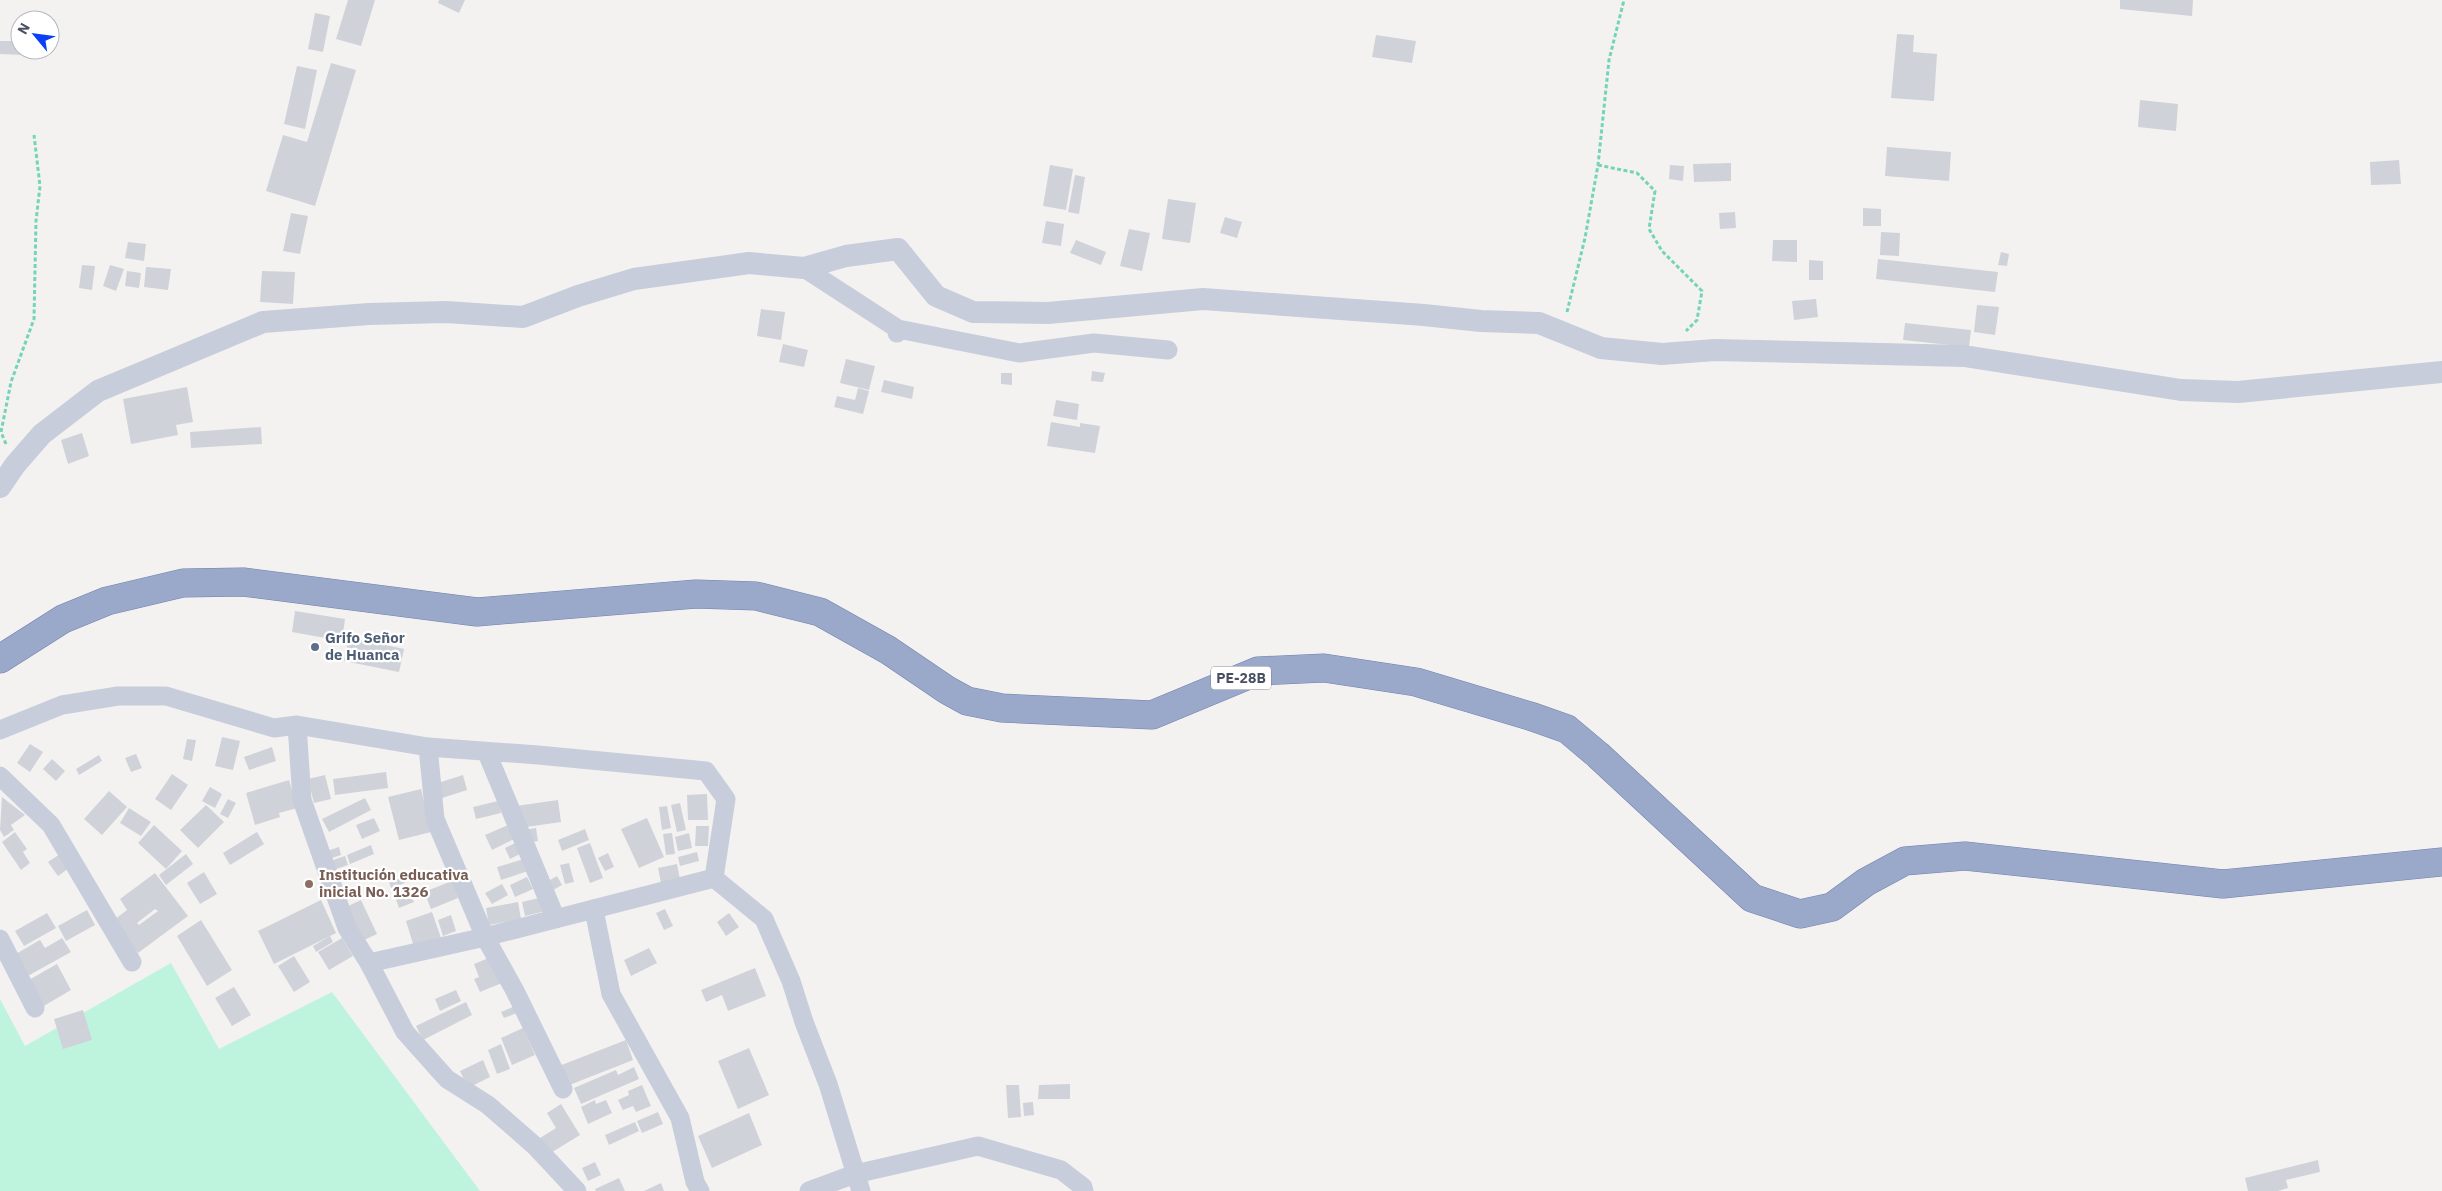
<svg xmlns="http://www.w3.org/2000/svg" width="2442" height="1191" viewBox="0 0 2442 1191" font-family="'IBM Plex Sans',sans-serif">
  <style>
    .green { fill: #bef3de }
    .building { fill: #d0d2d9; fill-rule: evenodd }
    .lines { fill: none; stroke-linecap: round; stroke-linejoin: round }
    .trunk-casing { stroke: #7182af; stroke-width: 29 }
    .path { stroke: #73d4b9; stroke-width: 3; stroke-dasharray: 4 2.5; stroke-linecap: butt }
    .minor { stroke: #c7cdda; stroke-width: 19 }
    .tertiary { stroke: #c7cdda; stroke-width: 22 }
    .trunk { stroke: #9aa8ca; stroke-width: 28 }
    .service-dot { fill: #5c6f8a; stroke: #fff; stroke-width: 2 }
    .education-dot { fill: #8d6e63; stroke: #fff; stroke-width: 2 }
    .labels { text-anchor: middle; stroke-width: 4.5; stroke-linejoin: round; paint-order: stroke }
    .shield { fill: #fff; stroke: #7e8490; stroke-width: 1 }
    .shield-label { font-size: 14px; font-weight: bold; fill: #474f61 }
    .service-label { font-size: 15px; font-weight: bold; fill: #4e5e75; stroke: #fff; text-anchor: start }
    .education-label { font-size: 15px; font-weight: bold; fill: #785e54; stroke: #fff; text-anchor: start }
  </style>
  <rect width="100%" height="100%" fill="#f4f2f1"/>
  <path class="green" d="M171 963 219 1049 332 992 480 1191H0V999L25 1046Z"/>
  <path class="building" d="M348 0H375L361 46 336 39Z
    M439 0H465L459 13 438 3Z
    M2120 0H2193L2192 16 2120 9Z
    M315 13 330 16 323 52 308 49Z
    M1897 34 1914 35 1913 52 1937 54 1934 101 1891 98Z
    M1376 35 1416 41 1412 63 1372 57Z
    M0 41H20V50H24V55L0 54Z
    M331 63 356 70 315 206 266 191 283 135 307 142Z
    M297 66 317 70 305 129 284 124Z
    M2140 100 2178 104 2176 131 2138 127Z
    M1887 147 1951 152 1949 181 1885 176Z
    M2399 160 2401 184 2371 185 2370 162Z
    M1731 163V181L1694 182 1693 164Z
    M1050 165 1073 169 1066 210 1043 206Z
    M1670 165 1684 166 1683 181 1669 179Z
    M1075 175 1085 177 1079 214 1068 212Z
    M1168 199 1196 203 1190 243 1162 239Z
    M1863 208 1881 209V226H1863Z
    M1735 212 1736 228 1720 229 1719 213Z
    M291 213 308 216 300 254 283 251Z
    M1225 217 1242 222 1237 238 1220 233Z
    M1046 221 1064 224 1061 246 1042 243Z
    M1129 229 1150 233 1142 271 1120 266Z
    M1881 232 1900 233 1899 256 1880 255Z
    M1076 240 1106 252 1101 265 1070 253Z
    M1773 240H1797V262L1772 261Z
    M128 242 146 244 144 261 125 258Z
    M2001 252 2009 254 2007 266 1998 265Z
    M1878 259 1998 272 1995 292 1876 279Z
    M1809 260 1823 261V280H1809Z
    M82 265 95 266 92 290 79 288Z
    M110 265 124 269 116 291 103 286Z
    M146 267 171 269 168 290 144 287Z
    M127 271 141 273 139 288 125 286Z
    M262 271 295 272 293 304 260 302Z
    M1816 299 1818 317 1794 320 1792 301Z
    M1977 305 1999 307 1995 335 1974 332Z
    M761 309 785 312 781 340 757 336Z
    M1905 323 1971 330 1969 347 1903 340Z
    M783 344 808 350 804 367 779 362Z
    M846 359 875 366 869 390 840 383Z
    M1092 371 1105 373 1103 382 1091 381Z
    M1001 373H1012V385L1001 384Z
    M884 380 914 387 912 399 881 392Z
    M187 387 193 422 176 425 178 435 131 444 123 399Z
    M858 388 869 391 863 414 834 407 837 396 855 400Z
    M1056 400 1079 404 1077 420 1053 416Z
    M1051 422 1080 427V423L1100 426 1095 453 1047 446Z
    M261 427 262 444 191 448 190 432Z
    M82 433 89 456 68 464 61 440Z
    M295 611 345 619 342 641 292 632Z
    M349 637 404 649 399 672 344 661Z
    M222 737 240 741 233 770 215 766Z
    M187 739 196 740 192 761 183 759Z
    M30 744 43 752 30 772 17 763Z
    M272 747 276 761 249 770 244 757Z
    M136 754 142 768 131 772 125 758Z
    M99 755 102 761 79 775 76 769Z
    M52 759 65 771 56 781 43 769Z
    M386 772 388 788 335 795 333 779Z
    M172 774 188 785 171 810 155 799Z
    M325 775 331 799 314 803 308 779Z
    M463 775 467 790 442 798 438 783Z
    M289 780 297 808 279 813 280 817 255 825 246 793Z
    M210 787 222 794 215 808 202 801Z
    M421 789 431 832 399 840 388 797Z
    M109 791 127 807 102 835 84 819Z
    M707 794 708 820H688L687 795Z
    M2 797 25 815 11 825 14 830 4 837 0 830Z
    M365 798 371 810 329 832 322 819Z
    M228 799 236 803 228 818 220 814Z
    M558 800 561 822 519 828 516 806Z
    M498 801 501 813 476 819 473 807Z
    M680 803 686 830 677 832 671 805Z
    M206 805 224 822 198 848 180 830Z
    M667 806 671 828 662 830 659 807Z
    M129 808 151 822 141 836 120 823Z
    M374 818 380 831 362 839 356 825Z
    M647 818 664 857 639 868 621 829Z
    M154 825 182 851 166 869 138 843Z
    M508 825 514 839 492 850 485 835Z
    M696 826H709L708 846H695Z
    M536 828 538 841 526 843 524 830Z
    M585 829 589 840 562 851 558 840Z
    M15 832 27 849 23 852 30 863 21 870 2 842Z
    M257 832 264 844 230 865 223 853Z
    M672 833 675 854 666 855 663 834Z
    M689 833 692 848 678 851 675 837Z
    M515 843 520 854 510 859 505 848Z
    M590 843 603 878 590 883 577 848Z
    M371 845 374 854 350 864 347 855Z
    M339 847 341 855 329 859 327 851Z
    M63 852 72 866 58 876 48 862Z
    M697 852 699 861 680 866 678 857Z
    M608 853 614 867 605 871 598 858Z
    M186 854 193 864 166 885 159 875Z
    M345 856 348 865 333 870 330 861Z
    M524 859 528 871 501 880 497 867Z
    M569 863 574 882 565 884 560 865Z
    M677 864 680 879 661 883 658 868Z
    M204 872 217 894 200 904 187 883Z
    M155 873 188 916 138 953 114 920 127 910 120 899ZM155 909 158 911 139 925 137 923Z
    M557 876 562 885 548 893 543 884Z
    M403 877 405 883 391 888 389 882Z
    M527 877 533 889 515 897 510 885Z
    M452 881 458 898 431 909 424 892Z
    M502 884 508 895 492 904 485 893Z
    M407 885 414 902 399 908 393 890Z
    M543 897 546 911 525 916 522 902Z
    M321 900 336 933 274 964 258 931Z
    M361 900 377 934 362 941 346 907Z
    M518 902 521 919 489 925 486 908Z
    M665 909 673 926 664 930 656 913Z
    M87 910 95 925 66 941 58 926Z
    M432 912 441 938 414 947 406 921Z
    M47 913 56 928 24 946 15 931Z
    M729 913 739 927 726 936 717 922Z
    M451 915 456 931 443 936 438 920Z
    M201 920 232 970 207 986 177 936Z
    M330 936 333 942 316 952 313 946Z
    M62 938 71 952 26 977 14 955 40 940 45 948Z
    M342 938 353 956 329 970 318 952Z
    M649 948 657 963 631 976 624 960Z
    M294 956 310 982 294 992 278 966Z
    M491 957 502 983 480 992 474 979 479 977 474 964Z
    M57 964 71 990 42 1007 27 981Z
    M755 968 766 996 728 1011 722 995 706 1002 701 990Z
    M234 987 251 1015 232 1026 215 998Z
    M456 990 461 1001 440 1011 435 999Z
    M466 1002 472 1015 423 1040 416 1026Z
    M515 1006 517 1013 504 1018 501 1012Z
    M83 1010 92 1040 63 1049 54 1019Z
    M523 1028 535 1055 512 1065 501 1038Z
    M626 1040 633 1060 567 1086 559 1066Z
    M501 1044 510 1069 497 1074 488 1050Z
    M749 1048 769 1095 738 1109 718 1061Z
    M483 1060 490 1077 468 1088 460 1071Z
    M634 1067 639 1079 581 1104 574 1088 616 1070 618 1075Z
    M1070 1084V1099H1038L1039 1085Z
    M642 1085 651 1106 636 1112 633 1106 623 1110 618 1100 629 1095 628 1091Z
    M1006 1085H1019L1021 1117 1008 1118Z
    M595 1100 596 1104 606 1100 612 1113 588 1124 581 1107Z
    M1033 1102 1034 1115 1024 1116 1023 1103Z
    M561 1104 580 1135 549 1154 540 1138 556 1128 547 1113Z
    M658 1112 663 1124 642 1133 637 1121Z
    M749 1113 762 1145 712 1168 698 1136Z
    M635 1122 639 1131 609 1145 605 1135Z
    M2318 1160 2320 1172 2286 1180 2288 1188 2278 1191H2248L2245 1178Z
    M595 1162 601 1175 588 1181 582 1168Z
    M619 1178 625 1191H596L595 1189Z
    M661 1183 664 1191H644Z"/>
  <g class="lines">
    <g class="trunk-casing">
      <path id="trunk" d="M0 659 63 619 107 601 183 583 243 582 477 612 696 594 756 596 820 612 888 650 947 690 967 701 1002 708 1152 715 1258 671 1324 668 1416 682 1533 717 1567 729 1598 755 1752 898 1800 914 1832 907 1866 882 1905 861 1965 856 2223 884 2442 862"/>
    </g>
    <path class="path" d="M1598 165 1637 173 1655 191 1649 229 1662 251 1702 291 1697 320 1686 331
      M1567 312 1585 238 1598 165 1609 60 1624 0
      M6 444 1 432 11 382 34 319 36 221 40 186 34 135"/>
    <path class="minor" d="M804 268 898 329 897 333
      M898 329 1019 353 1094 343 1168 350
      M297 725 302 800 347 928 369 963
      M0 730 62 705 118 696H166L274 728 297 725 428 747 538 755 706 771 726 799 714 878 485 937 369 963 405 1032 447 1079 488 1105 535 1146 577 1191
      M428 747 435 819 485 937 515 991 563 1089
      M487 753 556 919
      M0 776 51 825 132 962
      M714 878 764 919 791 981 804 1022 828 1084 861 1191
      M594 910 611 994 680 1118 695 1182 700 1191
      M0 939 35 1008
      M809 1191 855 1174 978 1146 1061 1170 1083 1187 1084 1191"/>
    <path class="tertiary" d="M0 487 15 465 42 434 98 391 263 322 369 314 446 312 523 317 578 296 634 279 749 263 804 268 846 256 898 249 936 296 973 312 1048 313 1203 299 1424 315 1481 321 1539 323 1601 348 1662 354 1715 350 1964 356 2181 390 2238 392 2442 372"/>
    <use href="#trunk" class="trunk"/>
  </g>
  <circle class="service-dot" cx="315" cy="647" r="5"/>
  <circle class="education-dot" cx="309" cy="884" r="5"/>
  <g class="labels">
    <rect class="shield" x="1211" y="666.5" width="60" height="23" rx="4"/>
    <g class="shield-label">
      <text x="1241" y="683">PE-28B</text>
    </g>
    <g class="service-label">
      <text x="325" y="643">Grifo Señor<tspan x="325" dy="17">de Huanca</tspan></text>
    </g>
    <g class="education-label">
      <text x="319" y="880">Institución educativa<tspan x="319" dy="17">inicial No. 1326</tspan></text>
    </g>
  </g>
  <g transform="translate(35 35) rotate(299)"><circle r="24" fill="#ffffff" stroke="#b5b9c0"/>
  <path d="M0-4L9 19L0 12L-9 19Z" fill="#0c40f4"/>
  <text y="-8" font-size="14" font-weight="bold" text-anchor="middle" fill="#474f61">N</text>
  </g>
</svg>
